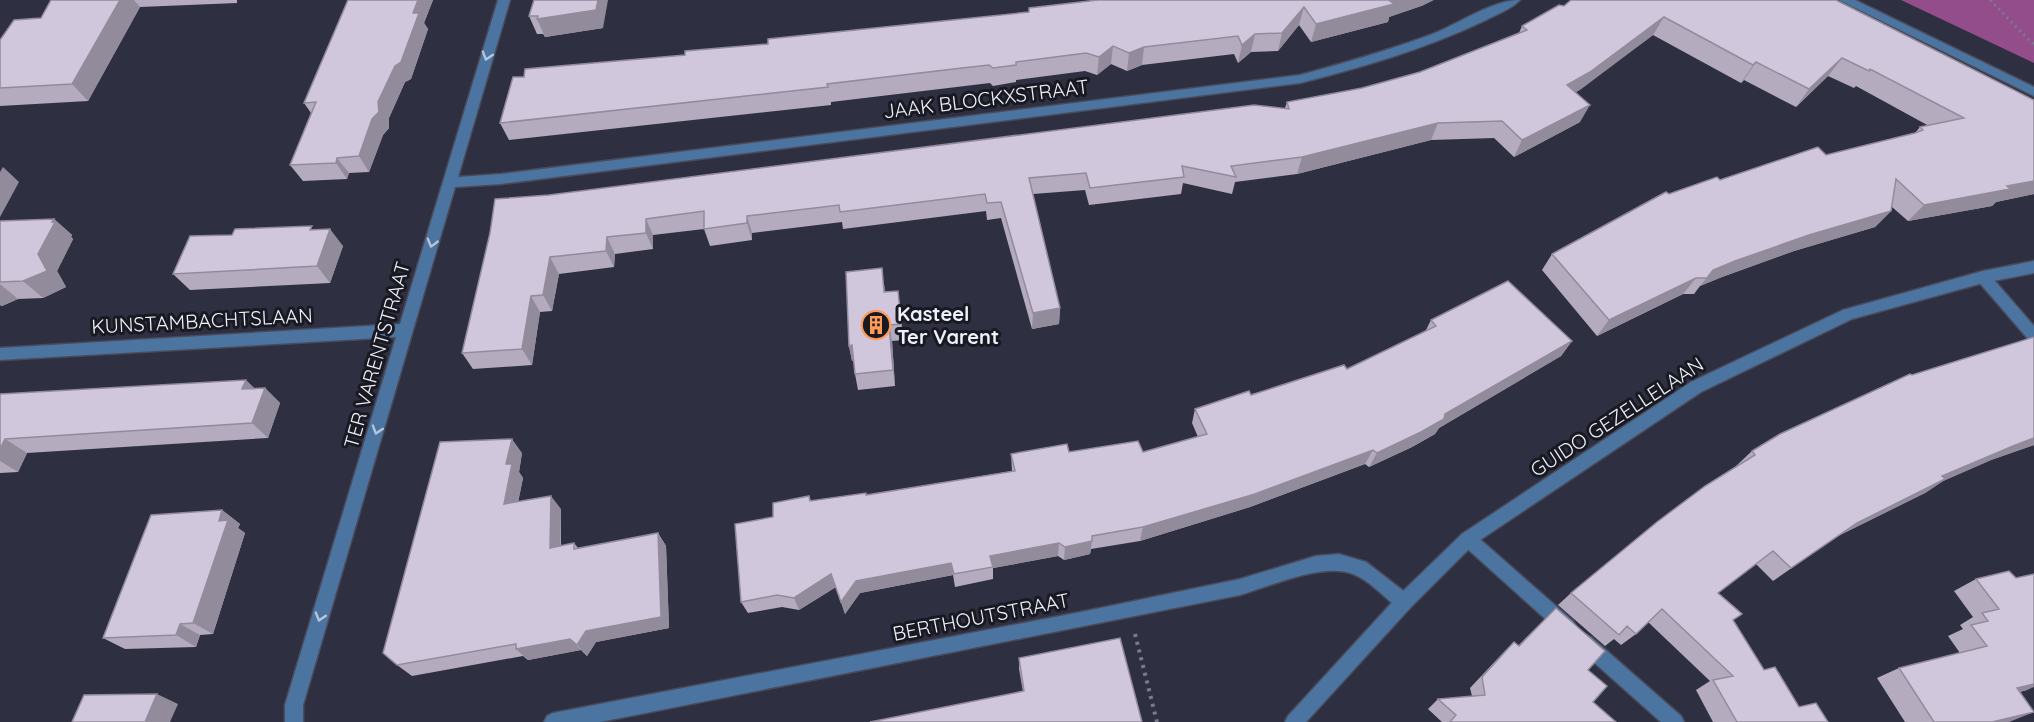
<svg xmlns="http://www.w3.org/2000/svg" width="2034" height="722" viewBox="0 0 2034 722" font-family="Quicksand,sans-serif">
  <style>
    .forest { fill: #944d8b }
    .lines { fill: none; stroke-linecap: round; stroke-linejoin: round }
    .minor-casing { stroke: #494b5c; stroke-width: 3 }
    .tertiary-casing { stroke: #494b5c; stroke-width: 3 }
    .path-far1 { stroke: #797b8b; stroke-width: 3; stroke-dasharray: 2 4; stroke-linecap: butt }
    .path { stroke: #797b8b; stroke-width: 4; stroke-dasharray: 3 5; stroke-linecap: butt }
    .minor { fill: #4b74a0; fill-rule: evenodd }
    .tertiary { fill: #4b74a0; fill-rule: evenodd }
    .wall { fill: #b4abbe }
    .shaded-wall { fill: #928b9b }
    .building { fill: #d1c7dd; stroke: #928b9b; stroke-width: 1.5 }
    .oneway { stroke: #b5c5dc }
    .labels { text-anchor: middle; stroke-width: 6; stroke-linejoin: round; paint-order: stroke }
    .street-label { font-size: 20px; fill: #eef0fc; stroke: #181921 }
    .poi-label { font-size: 20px; font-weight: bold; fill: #eef0fc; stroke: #181921; text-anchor: start }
  </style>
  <rect width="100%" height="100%" fill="#2e3042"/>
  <path class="forest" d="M1901 0H2034V63Z"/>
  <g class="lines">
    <g class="minor-casing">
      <path id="minor" d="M498 0H510L458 177 501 174 1300 75C1344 63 1387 51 1430 35 1457 25 1492 0 1520 0 1512 9 1495 15 1484 21 1425 49 1363 67 1300 83L501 184 455 187 303 705V722H285V705L396 337 0 360V348L400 324Z
        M1839 0H1855L2034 87V96Z
        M1983 271 1988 273 2034 326V342L2029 340 1978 281 1976 277 1978 273Z
        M1468 531 1474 534 1573 621 1576 627 1573 633 1567 635 1561 633 1462 544 1460 539 1462 534Z
        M1339 554 1366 562 1410 596 1413 602 1410 608 1404 610 1398 608C1384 597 1369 580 1353 574 1323 562 1271 586 1240 595L600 722H544L547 716 553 713 1086 611 1240 579 1316 556Z
        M1585 634 1591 637 1681 716 1684 722H1661L1579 649 1576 643 1579 637Z"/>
    </g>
    <g class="tertiary-casing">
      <path id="tertiary" d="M2034 261V273L1983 283 1852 319 1701 392 1474 544 1410 608 1306 722H1285L1288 716 1398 596 1462 534 1691 382 1843 310 1983 271Z"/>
    </g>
    <path class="path-far1" d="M1990 0 2034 45"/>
    <path class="path" d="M1135 634 1157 722"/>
    <use href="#minor" class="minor"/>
    <use href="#tertiary" class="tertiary"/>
  </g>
  <path class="wall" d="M51 0H237V3L140 7 88 101 0 106V40L41 18Z
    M348 0H433L424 23 428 29 411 79 405 82 389 118V128L383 135 369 172 349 173 347 179 303 181 290 165 311 113 304 103Z
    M534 0 603 28 545 37 543 34H537L529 16Z
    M1836 0 2034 100V194L1996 202 1992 206 1908 221 1892 207 1891 211 1875 227 1794 251 1722 277 1700 286 1694 294H1683L1597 336 1542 270 1552 254 1669 194 1720 180 1826 155 1915 133 1920 127 1929 126 1856 86 1854 88 1828 76 1796 107 1744 80 1741 83 1653 35 1576 92 1580 122 1514 157 1494 138 1431 140 1297 174 1235 182 1232 194 1183 183 1181 194 1089 205 1085 190 1033 194 1060 308 1059 324 1032 329 1001 218 987 220 986 211 843 229 842 222 752 233V240L710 246 704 229 653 235V249L615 254 614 267 559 274 552 311 540 312 532 365 473 369 462 353 549 195 1285 108 1287 102 1362 88 1420 72 1519 33 1522 26 1564 6Z
    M1424 5 1389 17 1388 22 1311 42 1299 25 1278 51 1251 52 1238 63 1234 54 1142 65 1127 71 1111 64 1097 75 1085 71 1016 80V82L993 86 990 83 831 102V105L509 140 500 123 524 77 685 55 1029 12V8Z
    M54 219 72 235 71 237 73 239 57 271 66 287 43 298 18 299 2 306 0 305V221Z
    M315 230 343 246 330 283 190 290 173 274Z
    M884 284 885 292 898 291 900 307 903 340 892 341 895 386 858 390 855 374 854 361H852L849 346Z
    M1431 320 1572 341 1561 356 1439 428 1435 434 1412 447 1369 467 1365 464 1250 507 1140 541 1091 549 1090 554 1064 560 1058 556 993 568V579L955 587 953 575 860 593 845 614 836 587 799 610 782 607 748 613 741 602 773 517 809 496 811 501 866 495 1012 471 1011 454 1069 452H1143L1198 437 1192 423 1195 409 1347 369 1425 332Z
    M2034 337V445L1991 460 1943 481 1925 493 1838 536 1773 581 1756 564 1718 593 1733 620 1764 670 1799 707 1828 722H1713L1696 690 1710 681 1648 622 1636 634 1621 645 1614 639 1605 646 1558 605 1571 593 1737 466H1736L1752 451 1912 375Z
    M265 388 280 403 268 438 27 453 18 472 0 473V394Z
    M522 453 519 472 523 478 518 502 561 509V546L574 543 578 548 658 533 666 546 669 628 596 642 587 656 581 650 528 660 523 656 412 676 397 665Z
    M222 510 240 524 238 528 245 533 213 634 200 635 196 647 125 649 103 638Z
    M2016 578 2027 690 2020 692 2008 722H1905L1877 678 1899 668 1960 653 1948 636 1963 629 1960 625 1973 617 1954 591 1976 579Z
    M1556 608 1588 670 1593 702 1616 722H1442L1428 709 1438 699 1472 696 1470 688 1502 654 1514 642 1518 646Z
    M1019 658 1142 722 1023 692 1019 669Z"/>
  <path class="shaded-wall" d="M120 0H134L140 7 88 101 72 84Z
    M418 0H433L424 23 428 29 411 79 405 82 389 118V128L383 135 369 172 359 156 378 102Z
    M598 0H608L603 28 545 37 537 19Z
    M1394 0H1434L1424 5 1389 17 1388 22 1311 42 1316 24Z
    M1304 7 1299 25 1278 51 1282 33Z
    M1664 17 1653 35 1580 90 1558 102 1567 85Z
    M1255 34 1251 52 1238 63 1242 45Z
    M1113 46 1111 64 1097 75 1099 57Z
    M1144 47 1142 65 1127 71 1129 53Z
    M1842 58 1828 76 1796 107 1809 89Z
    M1756 62 1744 80 1741 83 1753 65Z
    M1590 105 1580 122 1514 157 1522 140Z
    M1438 123 1431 140 1297 174 1302 157Z
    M337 158 349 173 347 179 336 163Z
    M3 167 19 182 0 217V172Z
    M2034 181V194L1996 202 1992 206 1908 221 1924 205Z
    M1891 211 1875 227 1794 251 1722 277 1700 286 1713 270 1735 261 1809 235Z
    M747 216 752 233V240L747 223Z
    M54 219 72 235 71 237 73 239 57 271 66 287 43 298 23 281 38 254Z
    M646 219 653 235V249L646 233Z
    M330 229 343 246 330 283 317 266Z
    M607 237 615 254 614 267 606 251Z
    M550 257 559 274 552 311 543 295Z
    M1696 278 1683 294 1597 336 1609 320Z
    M0 284 18 299 2 306 0 305Z
    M898 291 900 307 903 340 901 324Z
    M531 296 540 312 532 365 522 349Z
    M1060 308 1059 324 1032 329 1033 313Z
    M889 325 892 341 895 386 893 370Z
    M1572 341 1561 356 1439 428 1435 434 1412 447 1369 467 1377 453Z
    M852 345 856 361H852L849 346Z
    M246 380 262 395 242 389Z
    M265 388 280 403 268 438 252 423Z
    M2034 438V445L1991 460 1943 481 1925 493 1838 536 1773 581 1857 523 1942 476 2013 446Z
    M5 439 27 453 18 472 0 461V449Z
    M512 439 522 453 519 472 523 478 515 518 504 504 506 464Z
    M1373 450 1365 464 1250 507 1140 541 1143 527Z
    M551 496 561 509 560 561 550 548Z
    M222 510 240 524 238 528 245 533 213 634 193 623 219 521Z
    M658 533 666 546 669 628 596 642 587 656 577 645Z
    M1092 541 1090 554 1064 560 1065 547Z
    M1059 543 1058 556 993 568 990 556Z
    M951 563 953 575 860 593 845 614 841 602 856 581Z
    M831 574 836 587 799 610 794 598Z
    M180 624 200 635 196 647 176 635Z
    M570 639 581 650 528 660 516 649Z
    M2034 684V687L2027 690 1993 699 2017 688Z
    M157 694 178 704 170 722H145Z
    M2034 712 2009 722H1992Z"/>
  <path class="building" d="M51 0H120L72 84 0 88V40L14 20 41 18Z
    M348 0H418L413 13H419L401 62 395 66 378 102 379 112 372 119 359 156 337 158 336 163 290 165 316 102 304 103Z
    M534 0H598L596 10 537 19 538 16H529Z
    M1098 0H1394L1390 1 1394 4 1316 24 1304 7 1282 33 1255 34 1242 45 1238 36 1144 47 1129 53 1113 46 1099 57 1086 53 1016 62V65L993 68 989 65 962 68 827 84 828 87 500 123 513 77H524L525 69 685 55V51L768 44V39L1029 12V8Z
    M1571 0H1836L2034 100V181L2007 186 2010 189 1924 205 1896 179 1891 211 1809 235 1735 261 1713 270 1707 278H1696L1609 320 1552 254 1666 192 1669 194 1717 177 1720 180 1818 147 1826 155 1915 133 1923 130 1920 127 1964 118 1870 69 1869 71 1842 58 1809 89 1756 62 1753 65 1664 17 1590 72 1567 85 1590 105 1522 140 1502 121 1438 123 1302 157 1231 166 1236 177 1182 166 1184 177 1090 188 1086 173 1029 178 1060 308 1033 313 1001 202 987 203 985 194 840 212 839 205 747 216V223L704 229V211L646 219V233L607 237 606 251 550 257 543 295 531 296 522 349 462 353 490 233 495 199 549 195 1254 105 1289 109 1287 102 1362 88 1420 72 1527 30 1522 26 1559 5 1564 6Z
    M54 219 52 222H55L38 254 47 271 23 281 0 282V221Z
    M312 226 310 230 330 229 317 266 173 274 190 236 232 235 235 229Z
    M882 268 884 292 898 291 901 324 889 325 893 370 855 374 852 345 849 346 846 272Z
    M1508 281 1572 341 1445 414 1444 419 1421 432 1377 453 1373 450 1255 494 1143 527 1092 536V541L1065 547 1059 543 990 556 993 567 954 574 951 563 856 581 841 602 831 574 794 598 777 595 741 602 735 524 773 517V503L809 496 810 501 866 493V495L1015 471 1011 454 1067 444 1069 452 1138 441 1143 452 1207 434 1195 409 1249 391 1251 395 1344 365 1347 369 1436 326 1431 320Z
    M2034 337V438L2013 446 1942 476 1945 479 1857 523 1791 568 1773 551 1718 593 1742 614 1733 620 1764 670 1775 667 1799 707 1816 703 1828 722H1737L1713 680 1733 676 1662 609 1636 634 1627 626 1619 635 1571 593 1657 522 1705 486 1755 455 1752 451 1780 434 1910 374 1912 375Z
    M246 380 242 389 265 388 252 423 5 439 0 449V394Z
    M512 439 506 464H512L504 504 551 496 550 548 574 543V549L658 533 661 617 586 631 577 645 570 639 516 649V644L397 665 383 653 440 442Z
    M222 510 219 521 228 520 193 623 180 624 176 635 103 638 151 515Z
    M2009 571 2016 578 2034 574V684L2017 688 2034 712 1992 722H1934L1899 668 1987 646 1971 625 1988 621 1982 613 1999 609 1976 579Z
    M1556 608 1605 651 1588 670 1607 686 1593 702 1616 722H1450L1456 715 1438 699 1485 695 1482 677 1514 642 1519 646Z
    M1120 638 1142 722H870L1024 691 1019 658Z
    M157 694 145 722H72L84 695Z"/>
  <defs><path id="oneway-chevron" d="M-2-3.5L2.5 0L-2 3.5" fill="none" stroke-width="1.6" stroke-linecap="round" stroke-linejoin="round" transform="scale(1.5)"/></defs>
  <g class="oneway">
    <use href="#oneway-chevron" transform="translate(487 56) rotate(107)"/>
    <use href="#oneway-chevron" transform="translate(432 243) rotate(106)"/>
    <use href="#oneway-chevron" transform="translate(377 430) rotate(107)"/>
    <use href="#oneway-chevron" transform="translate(320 617) rotate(107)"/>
  </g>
  <defs>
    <g id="building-ring" transform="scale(1.5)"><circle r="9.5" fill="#181921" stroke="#fe9b58" stroke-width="1.5"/><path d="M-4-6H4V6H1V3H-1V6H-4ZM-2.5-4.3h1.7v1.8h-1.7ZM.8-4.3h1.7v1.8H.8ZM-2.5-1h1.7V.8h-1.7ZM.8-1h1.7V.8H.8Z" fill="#fe9b58"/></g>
  </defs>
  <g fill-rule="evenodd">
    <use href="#building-ring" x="876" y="325"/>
  </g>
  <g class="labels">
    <g class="street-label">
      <text transform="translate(986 99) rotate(-7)" y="7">JAAK BLOCKXSTRAAT</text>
      <text transform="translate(202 321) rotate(-3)" y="7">KUNSTAMBACHTSLAAN</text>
      <text transform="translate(377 355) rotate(-74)" y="7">TER VARENTSTRAAT</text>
      <text transform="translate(1617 417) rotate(-33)" y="7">GUIDO GEZELLELAAN</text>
      <text transform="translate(981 617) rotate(-11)" y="7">BERTHOUTSTRAAT</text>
    </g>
    <g class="poi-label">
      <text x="897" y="321">Kasteel<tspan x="897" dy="23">Ter Varent</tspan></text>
    </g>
  </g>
</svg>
